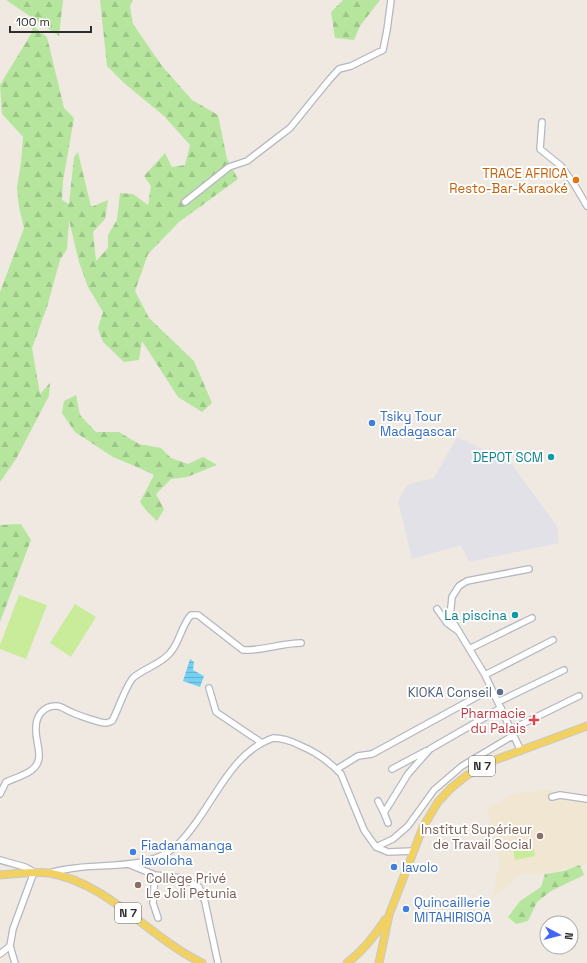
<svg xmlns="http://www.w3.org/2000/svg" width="587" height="963" viewBox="0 0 587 963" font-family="'Space Grotesk',sans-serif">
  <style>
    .industrial { fill: #e3e1e8 }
    .education { fill: #f0e6d1 }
    .forest { fill: url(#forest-firs) }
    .pitch { fill: #c9ec9a }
    .water { fill: url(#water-rules) }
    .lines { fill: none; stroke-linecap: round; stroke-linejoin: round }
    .minor-casing { stroke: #b4b7c1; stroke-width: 8 }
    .major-casing { stroke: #c9c9c9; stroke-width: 9 }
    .minor { stroke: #fff; stroke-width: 5.5 }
    .major { stroke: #f2d163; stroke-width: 7 }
    .food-dot { fill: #e8710a; stroke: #fff; stroke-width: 1.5 }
    .shop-dot { fill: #3f7fe0; stroke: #fff; stroke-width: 1.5 }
    .culture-dot { fill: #0f9aa8; stroke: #fff; stroke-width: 1.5 }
    .service-dot { fill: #5c6f8a; stroke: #fff; stroke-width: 1.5 }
    .health-dot { fill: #e0444e; stroke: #fff; stroke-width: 1.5 }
    .education-dot { fill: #8d6e63; stroke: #fff; stroke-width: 1.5 }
    .labels { text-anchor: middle; stroke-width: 4; stroke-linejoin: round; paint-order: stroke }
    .shield { fill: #fff; stroke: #6d6d6d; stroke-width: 1 }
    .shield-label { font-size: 12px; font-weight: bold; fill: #2e2e2e }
    .food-label { font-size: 13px; fill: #c56008; stroke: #fff; text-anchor: end }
    .shop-label { font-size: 13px; fill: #366cbe; stroke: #fff; text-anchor: start }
    .culture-label { font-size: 13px; fill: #0d838f; stroke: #fff; text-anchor: end }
    .service-label { font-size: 13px; fill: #4e5e75; stroke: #fff; text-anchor: end }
    .health-label { font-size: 13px; fill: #be3a42; stroke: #fff; text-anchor: end }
    .education-label { font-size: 13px; fill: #785e54; stroke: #fff; text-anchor: end }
  </style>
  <defs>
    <pattern id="forest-firs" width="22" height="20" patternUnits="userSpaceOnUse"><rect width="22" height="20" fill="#b6e59e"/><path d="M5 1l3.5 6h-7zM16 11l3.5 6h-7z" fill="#9dc588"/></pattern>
    <pattern id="water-rules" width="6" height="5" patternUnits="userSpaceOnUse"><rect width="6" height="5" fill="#75cff0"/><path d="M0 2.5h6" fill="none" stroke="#66b2ce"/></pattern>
  </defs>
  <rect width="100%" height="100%" fill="#efe9e1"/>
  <path class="industrial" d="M457 437 511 463 557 526 559 543 469 562 461 545 412 559 398 501 408 484 434 478Z"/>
  <path class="education" d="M552 789V797L587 801V864L542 874 523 873 493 897 497 873 500 863 487 809 513 794Z"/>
  <path class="forest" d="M6 0H63L59 36Z
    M100 0H133L130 6 133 24 162 66 192 100 218 115 227 159 238 179 179 222 148 254 135 291 149 318 194 361 212 403 202 412 178 397 142 341 139 360 124 362 103 342 98 328 103 312 88 287 79 262 69 220 67 249 60 260 47 307 32 348 40 394 50 383 49 396 16 459 0 482V292L24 228 19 207 17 188 21 162 23 137 2 114 0 85 31 34 33 26 47 37 64 108 74 118 63 181 62 200 69 204 74 157 78 152 91 207 108 200 105 219 93 232 96 261 108 248V235L117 220 120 193 133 194 148 205 151 186 144 176 165 153 172 167 185 165 190 145 164 116 124 83 107 66Z
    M343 0H380L360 26 354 40 335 38 331 12Z
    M76 395 80 415 96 432H119L139 444 161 448 171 458 188 464 203 457 217 465 187 477 171 479 156 494 164 509 157 521 145 509 140 502 154 475 137 467 113 457 75 432 62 413 64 401Z
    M21 524 31 540 0 622V525Z
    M580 865 584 875 551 891 537 902 528 921 516 924 508 917 520 901 541 887 545 874 564 871Z"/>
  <path class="pitch" d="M19 595 47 605 26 659 0 649V645Z
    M75 604 96 617 71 657 50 643Z
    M533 845 535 856 515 860 513 849Z"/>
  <path class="water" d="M190 659 194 662 193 670 204 676 200 687 183 681Z"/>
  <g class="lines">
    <g class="minor-casing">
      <path id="minor" d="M542 122 540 149 561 166 574 184 587 206
        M185 202 229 167 247 161 290 128 329 80 339 69 351 66 383 50 387 30 391 0
        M437 609 447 623 458 631
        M469 649 532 618
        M485 675 553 640
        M209 688 216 712 262 743
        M498 702 564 670
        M512 729 579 696
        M521 751 485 675 450 617 452 597 459 586 467 581 529 569
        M337 769 358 756 372 754 491 689
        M392 769 426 751
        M0 794 6 782C19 776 40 772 39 755 39 745 35 737 36 727 36 716 44 705 57 706 61 706 66 710 71 712 77 715 100 723 106 723 107 723 112 721 112 721 118 711 126 684 134 677 145 668 161 664 170 653 180 642 181 626 191 615H198L243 650C263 651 281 643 301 643
        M552 797 560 795 587 799
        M378 801 384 813 408 774 430 749 501 708
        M384 813 388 823
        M376 847 393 839 408 826 434 790 462 766 514 735
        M0 860 25 867 34 872 13 929 10 946 15 963
        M128 864 155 875 182 878 199 887 205 902 218 963
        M50 873C56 871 62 870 68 869 99 863 144 870 171 850 179 845 186 836 192 828 213 801 231 759 262 743 266 741 270 739 273 738 282 738 291 741 299 745 316 752 329 761 341 774L364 830 376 847 388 852 413 851
        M155 875 153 903 158 918
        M0 954 10 946"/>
    </g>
    <g class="major-casing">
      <path id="major" d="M0 875C16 874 33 871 49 873 108 883 150 938 202 963
        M347 963C363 951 374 937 385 920
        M379 963 389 915 423 827 438 802 451 788 466 776 487 763 587 726"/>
    </g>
    <use href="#minor" class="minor"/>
    <use href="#major" class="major"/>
  </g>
  <circle class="food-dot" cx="576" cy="180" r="4"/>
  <g class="shop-dot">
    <circle cx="372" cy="423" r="4"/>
    <circle cx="133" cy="852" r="4"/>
    <circle cx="394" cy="867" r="4"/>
    <circle cx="406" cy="909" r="4"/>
  </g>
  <g class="culture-dot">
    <circle cx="551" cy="457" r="4"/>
    <circle cx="515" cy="615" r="4"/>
  </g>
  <circle class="service-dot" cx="500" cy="692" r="4"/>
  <path class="health-dot" d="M532 714h4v4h4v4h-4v4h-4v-4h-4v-4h4z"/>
  <g class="education-dot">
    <circle cx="540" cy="836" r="4"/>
    <circle cx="138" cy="885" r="4"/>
  </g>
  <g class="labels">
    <g class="shield">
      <rect x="469" y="756" width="26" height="20" rx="3"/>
      <rect x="115" y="903" width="26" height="20" rx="3"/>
    </g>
    <g class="shield-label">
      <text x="482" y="770">N 7</text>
      <text x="128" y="917">N 7</text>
    </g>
    <g class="food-label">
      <text x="568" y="178">TRACE AFRICA<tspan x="568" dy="15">Resto-Bar-Karaoké</tspan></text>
    </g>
    <g class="shop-label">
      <text x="380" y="421">Tsiky Tour<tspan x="380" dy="15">Madagascar</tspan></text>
      <text x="141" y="850">Fiadanamanga<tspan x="141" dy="15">Iavoloha</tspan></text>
      <text x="402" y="872">Iavolo</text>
      <text x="414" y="907">Quincaillerie<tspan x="414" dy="15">MITAHIRISOA</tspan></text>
    </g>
    <g class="culture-label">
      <text x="543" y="462">DEPOT SCM</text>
      <text x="507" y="620">La piscina</text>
    </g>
    <g class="service-label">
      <text x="492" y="697">KIOKA Conseil</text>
    </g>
    <g class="health-label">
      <text x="526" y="718">Pharmacie<tspan x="526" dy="15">du Palais</tspan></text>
    </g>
    <g class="education-label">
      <text x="532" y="834">Institut Supérieur<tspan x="532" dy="15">de Travail Social</tspan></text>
      <text x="146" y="883" text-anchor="start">Collège Privé<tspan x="146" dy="15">Le Joli Petunia</tspan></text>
    </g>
  </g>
  <g transform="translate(559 935) rotate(97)"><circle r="19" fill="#ffffff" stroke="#ababab"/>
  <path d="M0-3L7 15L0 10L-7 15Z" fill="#4264fb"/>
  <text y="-6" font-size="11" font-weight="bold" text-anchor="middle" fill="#2e2e2e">N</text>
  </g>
  <path d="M10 26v6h81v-6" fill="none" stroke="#2e2e2e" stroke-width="2"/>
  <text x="16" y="26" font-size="12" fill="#2e2e2e" stroke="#ffffff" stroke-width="3" paint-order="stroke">100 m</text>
</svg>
